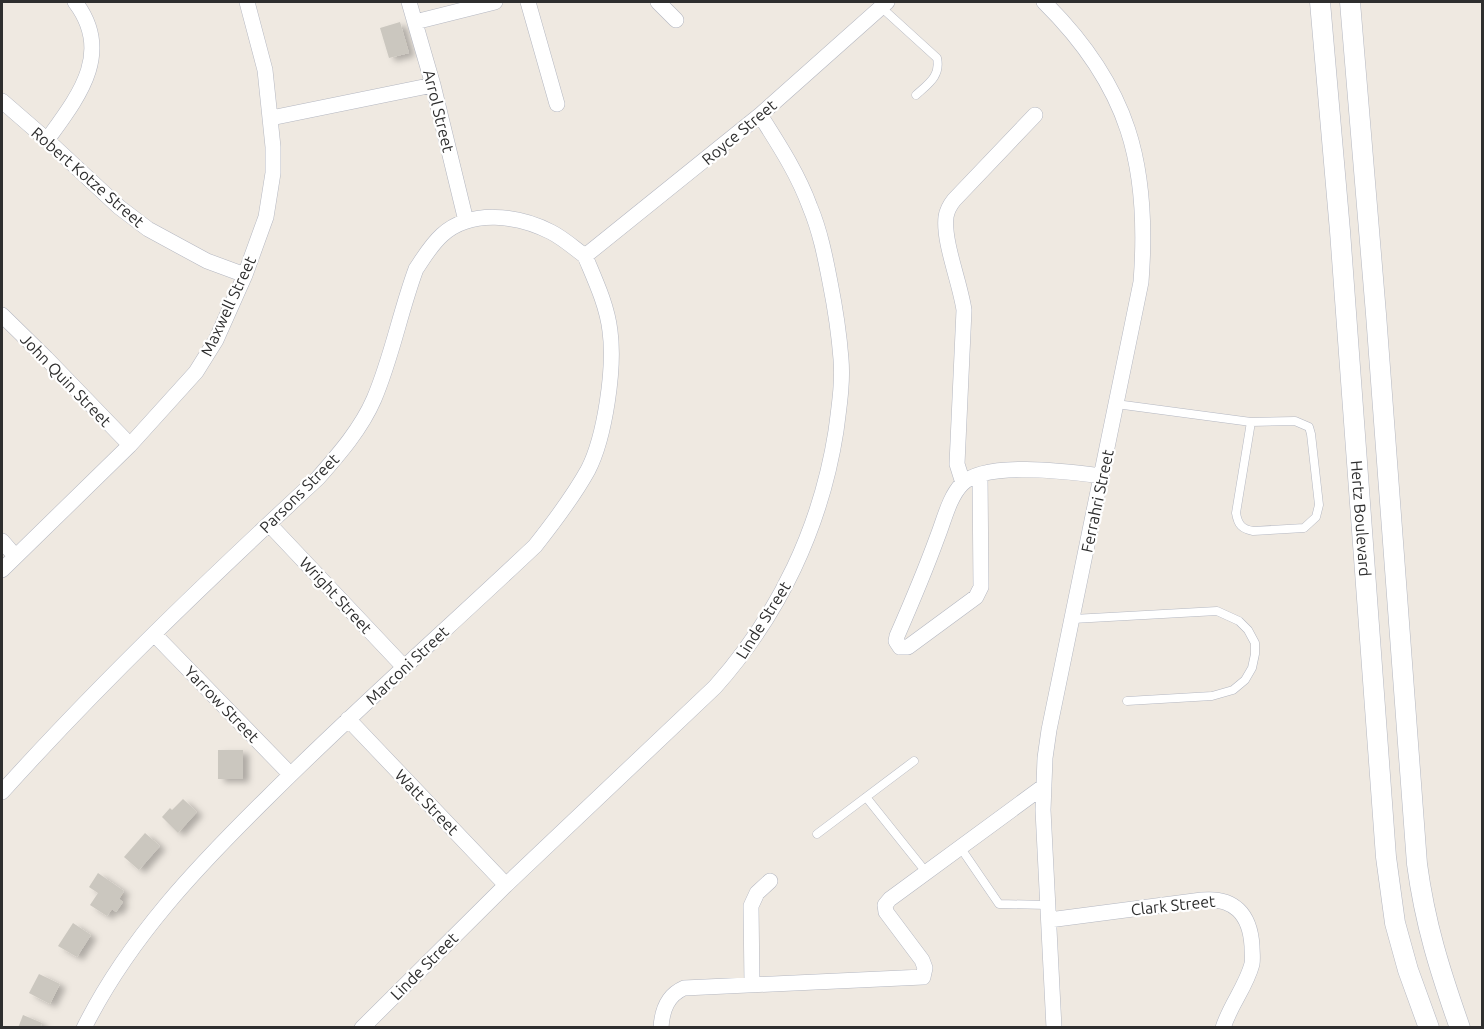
<svg xmlns="http://www.w3.org/2000/svg" width="1484" height="1029" viewBox="0 0 1484 1029" font-family="Ubuntu,sans-serif">
  <style>
    .building { fill: #cbc7bf; filter: url(#shadow) }
    .lines { fill: none; stroke-linecap: round; stroke-linejoin: round }
    .lane-casing { stroke: #b4b7c1; stroke-width: 9 }
    .street-casing { stroke: #b4b7c1; stroke-width: 16 }
    .secondary-casing { stroke: #b4b7c1; stroke-width: 21 }
    .lane { stroke: #fff; stroke-width: 8 }
    .street { stroke: #fff; stroke-width: 15 }
    .secondary { stroke: #fff; stroke-width: 20 }
    .labels { text-anchor: middle; stroke-width: 4.5; stroke-linejoin: round; paint-order: stroke }
    .street-label { font-size: 16px; fill: #2e2e2e; stroke: #fff }
  </style>
  <defs>
    <filter id="shadow"><feDropShadow dx="6" dy="3.5" stdDeviation="3" flood-color="#0004"/></filter>
  </defs>
  <rect width="100%" height="100%" fill="#efe9e1"/>
  <path class="building" d="M400 22 409 53 389 58 380 28Z
    M218 750H243V779H218Z
    M183 799 197 812 178 833 162 817 170 808 172 810Z
    M145 833 160 846 139 870 124 857Z
    M98 873 124 891 119 899 123 902 116 912 112 909 107 916 90 905 98 893 89 887Z
    M73 923 91 935 77 957 58 946Z
    M39 974 60 984 50 1004 29 993Z
    M23 1015 42 1023 40 1028H18Z"/>
  <g class="lines">
    <g class="lane-casing">
      <path id="lane" d="M882 8 937 58C941 76 928 84 916 95
        M1116 404 1251 422 1295 421 1309 427 1311 434 1319 505 1316 517 1304 528 1253 531C1242 529 1238 525 1236 513L1251 422
        M1073 619 1217 611 1239 621 1248 630 1255 643V654L1252 668 1245 680 1233 690 1212 696 1127 701
        M866 797 926 872
        M817 834 914 761
        M960 847 999 904 1048 905"/>
    </g>
    <g class="street-casing">
      <path id="street" d="M409 2 433 85 466 221
        M528 2 557 104
        M658 2 676 20
        M1044 2C1129 86 1150 165 1141 282L1049 730 1045 758 1043 810 1054 1028
        M415 22 495 2
        M2 101 47 140 119 207 148 229 207 261 245 275
        M271 118 433 85
        M47 140C78 97 114 53 75 2
        M585 256 760 115 887 2
        M2 315 46 358 130 445
        M980 475 981 587 976 597 908 647H900L896 641 897 636C911 604 925 571 937 538 944 521 949 497 962 484 985 460 1071 472 1102 476
        M963 483 957 464 964 310C960 282 943 242 946 217 947 210 950 205 954 200L1035 115
        M269 524 404 667
        M2 541 15 556
        M2 570 130 445 196 372 216 340 245 275 266 217 273 173V147L265 70 247 2
        M154 634 290 774
        M348 719 506 885
        M2 792C101 682 209 579 318 478 339 454 361 429 374 399 392 357 400 312 416 269 424 257 431 245 442 235 471 209 518 215 551 232 563 238 574 248 585 256
        M1049 920 1202 900C1234 897 1250 914 1252 946 1252 952 1253 958 1252 964 1246 987 1230 1005 1223 1028
        M752 984 751 906 757 893 770 881
        M84 1028C129 938 197 867 267 798 354 711 446 630 535 546 554 522 573 497 588 470 605 437 615 368 610 331 607 305 595 280 585 256
        M362 1028 506 885 715 687C779 615 821 527 836 431 839 407 843 383 841 359 839 333 835 307 830 282 825 256 820 231 810 207 798 174 779 145 760 115
        M661 1028C662 1009 668 995 684 988L923 977 925 968 922 960 886 912 885 905 890 899 1044 786"/>
    </g>
    <g class="secondary-casing">
      <g id="secondary">
        <path id="s1" d="M1320 2 1340 231 1386 857 1395 923 1408 970 1429 1028"/>
        <path d="M1350 2 1376 314 1417 864C1425 924 1440 971 1460 1028"/>
      </g>
    </g>
    <use href="#lane" class="lane"/>
    <use href="#street" class="street"/>
    <use href="#secondary" class="secondary"/>
  </g>
  <g class="labels">
    <g class="street-label">
      <text transform="translate(439 111) rotate(76)" y="6">Arrol Street</text>
      <text transform="translate(739 132) rotate(-40)" y="6">Royce Street</text>
      <text transform="translate(88 177) rotate(41)" y="6">Robert Kotze Street</text>
      <text transform="translate(228 306) rotate(-65)" y="6">Maxwell Street</text>
      <text transform="translate(66 380) rotate(46)" y="6">John Quin Street</text>
      <text transform="translate(299 493) rotate(-45)" y="6">Parsons Street</text>
      <text transform="translate(1097 501) rotate(-78)" y="6">Ferrahri Street</text>
      <text dy="6" stroke="none"><textPath href="#s1" startOffset="518">Hertz Boulevard</textPath></text>
      <text transform="translate(336 595) rotate(47)" y="6">Wright Street</text>
      <text transform="translate(763 620) rotate(-58)" y="6">Linde Street</text>
      <text transform="translate(407 665) rotate(-43)" y="6">Marconi Street</text>
      <text transform="translate(222 704) rotate(46)" y="6">Yarrow Street</text>
      <text transform="translate(427 802) rotate(46)" y="6">Watt Street</text>
      <text transform="translate(1173 905) rotate(-6)" y="6">Clark Street</text>
      <text transform="translate(424 966) rotate(-45)" y="6">Linde Street</text>
    </g>
  </g>
  <rect width="1484" height="1029" fill="none" stroke="#2e2e2e" stroke-width="6"/>
</svg>
